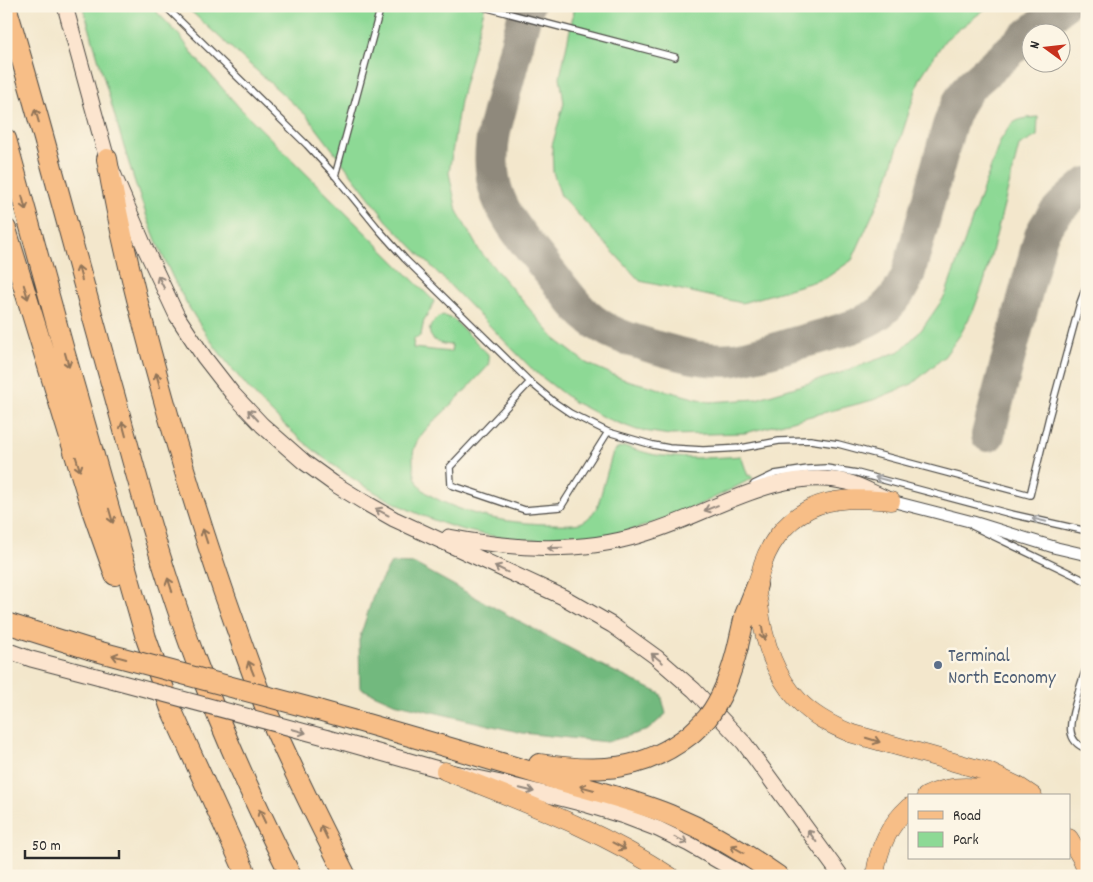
<svg xmlns="http://www.w3.org/2000/svg" width="1093" height="882" viewBox="0 0 1093 882" font-family="Dekko,sans-serif">
  <style>
    .green { fill: #8dd995; stroke: #5c8260 }
    .forest { fill: #72b97e; stroke: #4e7254 }
    .lines { fill: none; stroke-linecap: round; stroke-linejoin: round }
    .taxiway { stroke: #8f897c; stroke-width: 34 }
    .service-casing { stroke: #494743; stroke-width: 8 }
    .minor-casing { stroke: #494743; stroke-width: 13 }
    .secondary-casing { stroke: #494743; stroke-width: 17 }
    .primary-casing { stroke: #494743; stroke-width: 19 }
    .motorway-casing { stroke: #494743; stroke-width: 22 }
    .service { stroke: #fff; stroke-width: 5.5 }
    .minor { stroke: #fff; stroke-width: 11 }
    .secondary { stroke: #fce5cf; stroke-width: 15 }
    .primary { stroke: #f7be87; stroke-width: 18 }
    .motorway { stroke: #f7be87; stroke-width: 20 }
    .secondary-bridge-casing { stroke: #494743; stroke-width: 17; stroke-linecap: butt }
    .motorway-bridge-casing { stroke: #494743; stroke-width: 22; stroke-linecap: butt }
    .secondary-bridge { stroke: #fce5cf; stroke-width: 15 }
    .motorway-bridge { stroke: #f7be87; stroke-width: 20 }
    .oneway { stroke: #917459 }
    .oneway2 { stroke: #94887d }
    .oneway3 { stroke: #a0a0a0 }
    .service-dot { fill: #5c6f8a; stroke: #fcf5e5; stroke-width: 2 }
    .labels { text-anchor: middle; stroke-width: 5; stroke-linejoin: round; paint-order: stroke }
    .service-label { font-size: 19px; fill: #4e5e75; stroke: #fcf5e5; text-anchor: start }
  </style>
  <rect width="100%" height="100%" fill="#fcf5e5"/>
  <filter id="ink" filterUnits="userSpaceOnUse"><feTurbulence type="fractalNoise" baseFrequency=".02" numOctaves="2"/><feDisplacementMap in="SourceGraphic" scale="10" xChannelSelector="R" yChannelSelector="G"/><feConvolveMatrix kernelMatrix="1 2 1 2 8 2 1 2 1" color-interpolation-filters="sRGB"/></filter>
  <filter id="wash" filterUnits="userSpaceOnUse"><feTurbulence type="fractalNoise" baseFrequency=".0096" numOctaves="4" result="noise"/><feDisplacementMap in="SourceGraphic" scale="20" xChannelSelector="R" yChannelSelector="G"/><feGaussianBlur stdDeviation="1.12" result="paint"/><feColorMatrix in="noise" values="0 0 0 0 0 0 0 0 0 0 0 0 0 0 0 0 0 1.4 0 .05"/><feComposite in="paint" operator="in"/></filter>
  <g filter="url(#wash)">
    <rect width="100%" height="100%" fill="#f3e7cc"/>
    <path class="green" d="M83 6H151L180 36 195 57 238 106 434 301 431 309 424 320 421 335 417 338H414L413 348 451 352 452 345C447 345 440 344 436 341 423 333 432 319 443 315L454 320 487 353 489 357V365C476 379 463 393 450 406 439 417 420 432 415 446 411 456 413 478 420 486 423 491 430 495 435 498 471 517 513 524 553 524 561 524 572 525 580 523 589 520 594 512 598 505L612 455C615 449 619 447 626 447 638 450 651 455 663 456 689 459 715 458 741 456L748 476 750 475 753 478C696 508 638 536 572 540 536 542 499 539 464 530 342 496 229 390 173 278 148 227 132 175 116 120 105 82 94 44 83 6Z
      M185 6H485L460 101 449 173 457 211 479 250 556 340 586 363 623 379 709 402 756 399 832 376 900 351 922 329 945 296 1000 141C1013 121 1013 119 1038 117L1037 136 1019 146 985 279 974 309 960 335 944 357 912 384 873 400 745 433 670 435 637 430 605 418 574 402 534 371 387 221 307 116Z
      M575 6H989L945 40 920 78 885 187 852 260 826 278 742 303 640 281 561 196 553 172 552 146 564 103 560 77Z"/>
    <path class="forest" d="M391 563 415 564 515 619 605 667 661 694 666 714 648 730 607 742 523 733 394 703 360 688 359 640 375 590Z"/>
    <g class="lines">
      <path class="taxiway" d="M527 6 495 127C483 184 501 212 535 254 545 266 554 278 564 290 571 299 578 308 586 315 608 335 634 341 661 349 686 356 709 362 735 359 760 355 788 345 812 339 856 326 888 321 908 275L949 126C954 110 960 97 971 85L1030 33
        M1032 32 1062 6
        M988 435 1041 235C1053 211 1067 201 1087 184"/>
    </g>
  </g>
  <g filter="url(#ink)">
    <g class="lines">
      <g class="service-casing">
        <path id="service" d="M165 6 307 145 332 172 380 231 405 259 530 382 554 402 570 413 608 432 653 445 669 448 703 450 725 449 741 448 779 441 810 440 838 444 1030 495 1049 417 1080 303 1087 284
          M480 6 675 57
          M335 176 381 6
          M530 382 450 467 451 485 525 510 561 507 608 432
          M754 484 775 474 808 469 826 468 857 473 1011 514 1087 531
          M972 526 1078 577 1087 582
          M1087 667C1082 678 1079 690 1076 701 1071 719 1063 741 1087 749"/>
      </g>
      <g class="minor-casing">
        <path id="minor" d="M891 501 973 522 1057 548 1087 555"/>
      </g>
      <g class="secondary-casing">
        <path id="secondary" d="M65 6 107 159 145 248 177 316 204 357 232 393 262 425 304 462 333 483 364 502 394 519 563 597 612 625 656 657 694 690 744 743 841 876
          M449 537C512 549 578 554 640 535 707 517 775 465 847 482 860 485 873 493 885 498
          M6 650 31 659 100 677
          M328 738 445 771 501 783 588 805 624 816 658 829 689 844 745 876"/>
      </g>
      <g class="primary-casing">
        <path id="primary" d="M891 501C863 499 835 496 809 509 784 522 766 547 760 574 759 577 757 581 757 585 756 591 758 598 759 604 763 639 773 674 799 701 813 716 831 725 850 733L989 772 1018 786 1033 796
          M445 771C522 802 601 830 670 876
          M926 796C954 782 984 786 1012 796
          M1069 838 1080 856 1087 872
          M875 876C878 849 889 825 909 807"/>
      </g>
      <g class="motorway-casing">
        <path id="motorway" d="M6 6C45 136 78 267 115 397 140 490 166 584 201 674 227 743 258 810 291 876
          M6 139 63 347 146 638 171 709 247 876
          M107 159C122 247 145 333 169 418 186 477 204 535 224 593 238 632 251 672 267 711 291 767 318 821 346 876
          M6 229 92 510 115 575
          M6 623 89 649
          M738 646 745 615 757 585
          M318 710C396 732 473 754 551 778 590 790 631 799 670 815 708 831 744 852 778 876
          M539 764C598 773 643 772 691 734"/>
      </g>
      <use href="#service" class="service"/>
      <use href="#minor" class="minor"/>
      <use href="#secondary" class="secondary"/>
      <use href="#primary" class="primary"/>
      <use href="#motorway" class="motorway"/>
      <g class="secondary-bridge-casing">
        <path id="secondary-bridge" d="M100 677 328 738"/>
      </g>
      <g class="motorway-bridge-casing">
        <path id="motorway-bridge" d="M89 649 318 710
          M691 734C697 728 703 723 708 717 724 696 732 671 738 646"/>
      </g>
      <use href="#secondary-bridge" class="secondary-bridge"/>
      <use href="#motorway-bridge" class="motorway-bridge"/>
    </g>
    <defs><path id="oneway-shaft" d="M-6 0H5M1.5-3L5.5 0L1.5 3" fill="none" stroke-width="1.6" stroke-linecap="round" stroke-linejoin="round" transform="scale(1.25)"/></defs>
    <g class="oneway">
      <use href="#oneway-shaft" transform="translate(37 116) rotate(-106)"/>
      <use href="#oneway-shaft" transform="translate(24 203) rotate(75)"/>
      <use href="#oneway-shaft" transform="translate(80 273) rotate(-105)"/>
      <use href="#oneway-shaft" transform="translate(26 292) rotate(73)"/>
      <use href="#oneway-shaft" transform="translate(67 360) rotate(74)"/>
      <use href="#oneway-shaft" transform="translate(158 380) rotate(-106)"/>
      <use href="#oneway-shaft" transform="translate(124 429) rotate(-105)"/>
      <use href="#oneway-shaft" transform="translate(78 464) rotate(73)"/>
      <use href="#oneway-shaft" transform="translate(111 516) rotate(74)"/>
      <use href="#oneway-shaft" transform="translate(205 536) rotate(-108)"/>
      <use href="#oneway-shaft" transform="translate(170 585) rotate(-108)"/>
      <use href="#oneway-shaft" transform="translate(763 633) rotate(79)"/>
      <use href="#oneway-shaft" transform="translate(119 657) rotate(-165)"/>
      <use href="#oneway-shaft" transform="translate(251 668) rotate(-112)"/>
      <use href="#oneway-shaft" transform="translate(873 740) rotate(17)"/>
      <use href="#oneway-shaft" transform="translate(587 788) rotate(-165)"/>
      <use href="#oneway-shaft" transform="translate(262 816) rotate(-115)"/>
      <use href="#oneway-shaft" transform="translate(324 832) rotate(-116)"/>
      <use href="#oneway-shaft" transform="translate(619 846) rotate(28)"/>
      <use href="#oneway-shaft" transform="translate(737 849) rotate(-150)"/>
    </g>
    <g class="oneway2">
      <use href="#oneway-shaft" transform="translate(161 282) rotate(-116)"/>
      <use href="#oneway-shaft" transform="translate(253 415) rotate(-133)"/>
      <use href="#oneway-shaft" transform="translate(711 508) rotate(158)"/>
      <use href="#oneway-shaft" transform="translate(382 512) rotate(-152)"/>
      <use href="#oneway-shaft" transform="translate(555 548) rotate(179)"/>
      <use href="#oneway-shaft" transform="translate(501 569) rotate(-154)"/>
      <use href="#oneway-shaft" transform="translate(657 658) rotate(-141)"/>
      <use href="#oneway-shaft" transform="translate(299 731) rotate(15)"/>
      <use href="#oneway-shaft" transform="translate(527 790) rotate(14)"/>
      <use href="#oneway-shaft" transform="translate(812 836) rotate(-126)"/>
      <use href="#oneway-shaft" transform="translate(681 840) rotate(25)"/>
    </g>
    <g class="oneway3">
      <use href="#oneway-shaft" transform="translate(882 479) rotate(-165)"/>
      <use href="#oneway-shaft" transform="translate(1039 520) rotate(-167)"/>
    </g>
  </g>
  <circle class="service-dot" cx="938" cy="665" r="5"/>
  <g class="labels">
    <g class="service-label">
      <text x="948" y="661">Terminal<tspan x="948" dy="22">North Economy</tspan></text>
    </g>
  </g>
  <rect width="1093" height="882" fill="none" stroke="#fcf5e5" stroke-width="25"/>
  <rect x="908" y="794" width="162" height="65" fill="#fcf5e5" stroke="#a8a49b"/>
  <rect x="918" y="811" width="25" height="8" fill="#f7be87" stroke="#a8a49b"/>
  <text x="953" y="820" font-size="15" fill="#2b2b2b">Road</text>
  <rect x="918" y="832" width="25" height="15" fill="#8dd995" stroke="#a8a49b"/>
  <text x="953" y="844" font-size="15" fill="#2b2b2b">Park</text>
  <g transform="translate(1046 48) rotate(285)"><circle r="24" fill="#fcf5e5" stroke="#a8a49b"/>
  <path d="M0-4L9 19L0 12L-9 19Z" fill="#c8321e"/>
  <text y="-8" font-size="14" font-weight="bold" text-anchor="middle" fill="#2b2b2b">N</text>
  </g>
  <path d="M25 850v8h94v-8" fill="none" stroke="#2b2b2b" stroke-width="2.5"/>
  <text x="32" y="850" font-size="15" fill="#2b2b2b" stroke="#fcf5e5" stroke-width="4" paint-order="stroke">50 m</text>
</svg>
